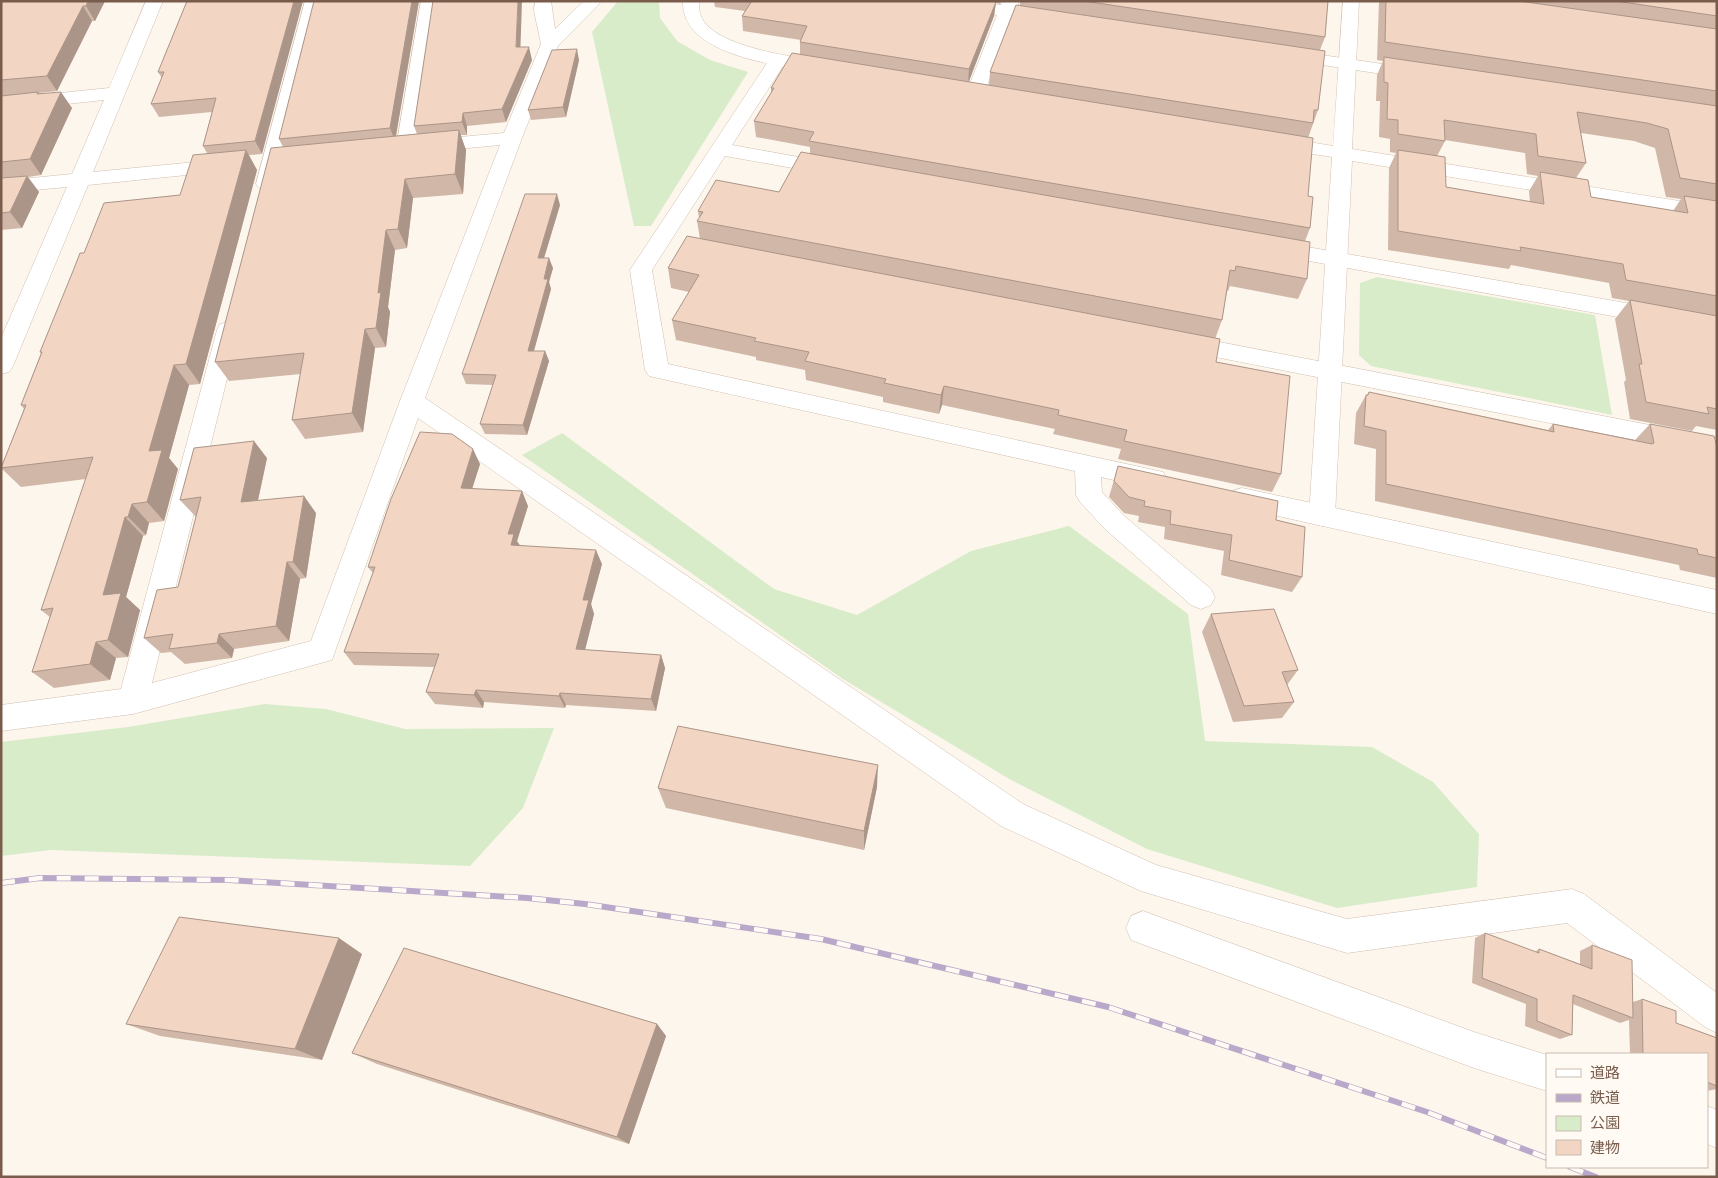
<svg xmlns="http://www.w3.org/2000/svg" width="1718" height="1178" viewBox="0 0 1718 1178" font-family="'Space Grotesk','Noto Sans JP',sans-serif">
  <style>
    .green { fill: #d8ecc9 }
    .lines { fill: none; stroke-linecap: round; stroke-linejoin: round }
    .street-casing { stroke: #d1beb0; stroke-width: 1 }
    .secondary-casing { stroke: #d6c0b0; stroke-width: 1 }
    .street { fill: #fff; fill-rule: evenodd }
    .secondary { fill: #fff; fill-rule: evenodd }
    .rail-casing { stroke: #b9a8c9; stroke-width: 6 }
    .rail { stroke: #fffaf3; stroke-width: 4.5; stroke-dasharray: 14; stroke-linecap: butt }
    .wall { fill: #d1b7a8; fill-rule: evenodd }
    .shaded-wall { fill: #aa9588 }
    .building { fill: #f3d5c3; stroke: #aa9588 }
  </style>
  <rect width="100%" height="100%" fill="#fdf6ec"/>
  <path class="green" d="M618 1H659L660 18 677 41 710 60 748 72 651 226H634L592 32Z
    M1377 277 1595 315 1612 415 1371 366 1359 355 1360 283Z
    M562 433 774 589 857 615 971 551 1069 526 1188 614 1205 741 1372 747 1433 782 1479 834 1477 887 1337 908 1147 849 1011 780 843 679 522 455Z
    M265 704 326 709 405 729 554 728 523 808 470 866 51 850 1 856V742L128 727Z"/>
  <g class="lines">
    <g class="street-casing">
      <path id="street" d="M146 1H163L93 172 226 159 233 161 236 165 233 169 226 171 88 185 13 366 9 372 1 374V338L67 187 1 193V181L72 174 104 100 1 111V99L109 88Z
        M305 1H321L276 184 273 188 266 190 259 188 256 184Z
        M421 1H437L416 148 413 152 406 154 399 152 396 148Z
        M535 1H551L555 29 584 1H602L558 46 522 138 425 398 1023 804 1156 865 1347 919 1572 889 1584 894 1717 993V1033L1705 1027 1567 923 1347 953 1141 891 1001 826 418 418 332 660 133 714 1 731V705L121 689 217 330 220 324 228 322 236 324 239 330 152 683 311 641 400 401 500 145 426 152 419 150 416 146 419 142 426 140 504 133 541 44 534 11Z
        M929 1H972L1001 5 1002 1H1019L1017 8 1056 14 1059 18 1056 22 1050 23 1013 18 985 91 983 95 976 97 969 95 967 91 997 15 937 6 931 5Z
        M1288 50 1416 69 1422 70 1425 74 1422 78 1416 79 1282 59 1279 55 1282 51Z
        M778 55 784 56 787 60 732 145 832 163 839 165 842 169 839 173 832 175 725 156 652 270 668 364 1163 472 1167 479 1163 486 1154 489 1101 477 1102 492 1123 515 1211 589 1215 597 1211 605 1201 609 1191 605 1105 529 1080 502 1076 495 1075 471 649 376 645 370 630 270 769 60 772 56Z
        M1273 241 1717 319V335L1265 253 1262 248 1265 243Z
        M1183 335 1717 438V456L1175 349 1171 343 1175 337Z
        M1242 488 1717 590V614L1242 508 1233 505 1229 498 1233 491Z
        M1143 911 1474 1032 1547 1055V1091L1474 1068 1131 940 1126 928 1131 916Z
        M1707 1106 1717 1110V1148L1707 1144Z"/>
    </g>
    <g class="secondary-casing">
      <path id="secondary" d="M683 1H699C699 5 699 9 700 13 708 47 796 57 825 62L831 63 834 67 831 71 825 72C785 67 680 57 683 1Z
        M1343 1H1359L1352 149 1717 207V220L1352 161 1335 516 1331 523 1322 526 1313 523 1309 516 1332 157 1274 148 1267 146 1264 142 1267 138 1274 136 1333 146Z"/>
    </g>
    <use href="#street" class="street"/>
    <use href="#secondary" class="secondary"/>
    <g class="rail-casing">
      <path id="rail" d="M1 883 40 878 229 880 527 898 585 904 821 939 1108 1007 1427 1112 1547 1158
        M1570 1167 1596 1177"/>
    </g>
    <use href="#rail" class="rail"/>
  </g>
  <path class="wall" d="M1 1H105L95 21H92L57 91 39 93 72 108 41 175 28 177 39 192 22 228 1 230Z
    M187 1 262 154 249 155 257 170 200 384 189 385 169 458 178 469 164 521 149 523 146 535 143 536 126 597 140 610 128 657 116 658 110 680 54 688 32 672 50 617 41 610 86 479 21 487 1 468 24 409 21 405 41 353 40 352 84 253 180 195 207 153 203 146 212 112 159 117 151 104 162 78 158 72Z
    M419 1 396 136 417 134 414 126 520 47 532 60 506 122 467 126V135H460L466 150 463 194 413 198 407 248 395 250 388 307 390 312 386 347 375 348 363 432 305 439 292 420 301 374 229 381 215 362 283 147 279 139Z
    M714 1H1001L1000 4 996 3 994 16 968 82 989 85 990 72 1020 5V1H1328L1325 37 1320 50 1318 110 1308 138V196L1310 228 1305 241 1307 279 1298 299 1230 286 1228 291H1227L1222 320 1215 339 1216 362 1281 474 1272 492 1118 459 1121 449 1053 434 1055 429 942 405 939 414 883 402V397L806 380 805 370 756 360V357L676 340 672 320 689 292 671 288 668 268 700 239 697 221 699 218 698 211 779 192 810 154V147L756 137 754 121 771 93V88L800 55V42L801 40 743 31 742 16 745 11 715 7Z
    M1379 1H1717V430L1696 426 1692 431 1630 419 1624 382 1626 380 1615 319 1629 301 1612 298 1609 283 1511 265 1509 269 1388 250 1389 168 1396 153 1390 152V139L1379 137 1380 101H1376L1377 75 1383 61 1377 60ZM1581 133 1634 141 1655 148 1666 197 1681 199 1673 211 1591 197 1576 178 1586 163ZM1445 140 1525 153 1527 174 1538 176 1529 191 1530 202 1446 187 1437 156 1445 141Z
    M579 60 566 117 531 120 528 110Z
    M560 205 544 258 553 268 549 282 551 289 534 351H545L549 361 527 435 485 434 480 424 493 385 466 384 462 374Z
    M1369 392 1548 430 1553 424 1635 440 1650 424 1717 447V578L1680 570 1679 565 1375 501 1376 449 1354 444 1356 413 1366 395H1367Z
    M267 458 258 500 316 513 306 578 300 579 289 641 234 649 232 658 185 664 171 652 161 653 144 638 178 587 196 517 180 500Z
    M480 464 472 488 528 506 517 541 520 545 602 564 591 604 594 614 585 650 661 655 665 668 656 711 566 705 565 708 484 702 483 708 435 704 426 692 434 667 354 665 344 652 373 573 368 567Z
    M1118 466 1276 520 1302 577 1292 592 1221 575 1224 551 1164 539 1165 527 1138 522 1139 516 1124 513 1109 497Z
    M1211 614 1298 670 1287 685 1294 702 1282 718 1233 722 1202 632Z
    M877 787 864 850 666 808 658 788Z
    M1485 933 1535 952 1539 949 1580 964V951L1592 945 1633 1002 1642 999 1676 1023 1717 1038V1089L1707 1091V1054H1630L1629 1020 1620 1023 1573 1004 1572 1035 1560 1039 1525 1026 1526 1004 1472 983 1475 938Z
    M362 954 322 1060 160 1036 126 1024Z
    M657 1024 666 1036 629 1144 377 1064 352 1053Z"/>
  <path class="shaded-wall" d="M88 1H105L95 21 86 6Z
    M294 1H303L262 154 255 141Z
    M412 1H419L395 141 390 128Z
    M518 1H522L520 60 516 47Z
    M996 2 994 16 968 84 969 69Z
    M83 6 92 21 57 91 47 76Z
    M529 47 532 60 506 122 502 109Z
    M577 49 579 60 566 117 563 107Z
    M61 92 72 108 41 175 30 159Z
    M463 113 467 126V135L462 122Z
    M459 130 466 150 463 194 455 174Z
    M246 150 257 170 200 384 186 364Z
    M27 176 39 192 22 228 10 212Z
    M405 179 413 198 407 248 398 229Z
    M557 194 560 205 541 268 538 258Z
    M386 230 395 250 388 307 390 312 386 347 376 328 378 293Z
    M549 258 553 268 549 282 551 289 531 361 528 351 544 279Z
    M365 329 375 348 363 432 352 413Z
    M545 351 549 361 527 435 523 425Z
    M174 365 189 385 169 458 178 469 164 521 147 502 149 451Z
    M944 386 942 405 939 414 941 395Z
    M254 441 267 458 254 519 241 502Z
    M473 449 480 464 468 502 461 488Z
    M522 491 528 506 517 541 521 548 511 545 508 534Z
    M304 496 316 513 306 578 293 562Z
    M132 504 149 523 146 535 128 517Z
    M125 517 143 536 126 597 140 610 128 657 108 640 103 595Z
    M596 550 602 564 591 604 594 614 582 662 576 649 583 600Z
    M287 562 300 579 289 641 276 626Z
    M219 634 234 649 232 658 217 643Z
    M96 642 116 658 110 680 90 664Z
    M661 655 665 668 656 711 651 699Z
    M476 690 484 702 483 708 474 695Z
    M560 693 566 705 565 708 559 696Z
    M878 765 877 787 864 850V831Z
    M339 938 362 954 322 1060 295 1049Z
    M657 1024 666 1036 629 1144 617 1137Z"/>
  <path class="building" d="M1 1H88L86 6H83L47 76 1 80Z
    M187 1H294L255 141 203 146 216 98 151 104 164 72H158Z
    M314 1H412L390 128 279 139Z
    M433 1H518L516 47H529L502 109 463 113 462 122 414 126Z
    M752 1H991L996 2 969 69 800 42 807 26 742 16Z
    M1084 1H1328L1325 37Z
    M1386 1H1519L1717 29V91L1385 42Z
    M1616 1H1717V16Z
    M1016 5 1325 51 1318 110H1314L1313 123 990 72Z
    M577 49 563 107 528 110 552 50Z
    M792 53 1313 138 1308 196 1313 197 1310 228 809 141 814 132 754 121 774 88H771Z
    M1384 57 1717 106V184L1680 178 1668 129 1647 123 1577 112 1586 163 1538 156 1536 134 1444 120 1445 141 1398 134V120L1387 119 1388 83 1384 82Z
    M38 92 37 94 61 92 30 159 1 162V96Z
    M459 130 455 174 405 179 398 229 386 230 378 293 381 292 376 328 365 329 352 413 292 420 304 353 215 362 271 148Z
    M246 150 186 364 174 365 149 451 162 450 147 502 132 504 128 517H125L103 595 121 593 108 640 96 642 90 664 32 672 53 608 41 610 93 457 1 468 26 405H21L42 352H40L73 271 80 253H84L104 203 180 195 193 155Z
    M1398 150 1445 157 1446 187 1544 204 1540 172 1588 180 1591 197 1688 213 1684 196 1717 201V296L1626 280 1623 264 1520 247 1521 251 1398 231Z
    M801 152 1310 242 1307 279 1236 266 1235 271 1230 270 1222 320 697 221 703 212 698 211 716 180 779 192Z
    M27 176 10 212 1 213V178Z
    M525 194H557L538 258H549L544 279H548L528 351H545L523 425 480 424 496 375 462 374Z
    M687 236 1220 339 1216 362 1290 376 1281 474 1124 441 1127 430 1058 415 1059 410 944 386 941 395 884 383 886 379 805 361 809 352 754 341 756 338 672 320 699 275 668 268Z
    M1630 300 1717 316V409L1707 407 1709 414 1646 402 1639 364H1642Z
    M1369 392 1554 432 1553 424 1652 444 1654 443 1650 424 1714 436 1717 447V558L1698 554 1697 549 1386 484V431L1364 426 1366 395H1368Z
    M420 432 452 434 473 449 461 488 522 491 508 534H514L511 545 596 550 583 600H589L576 649 661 655 651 699 560 693 559 696 476 690 474 695 426 692 439 654 344 652 375 567H368L391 499Z
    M254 441 241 502 304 496 293 562H287L276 626 219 634 217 643 169 649 173 634 144 638 157 590 178 587 201 497 180 500 194 448Z
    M1118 466 1278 501 1276 520 1305 527 1302 577 1229 560 1232 535 1170 524 1171 511 1144 506 1145 501 1129 497 1114 481Z
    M1274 609 1298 670 1282 672 1294 702 1244 706 1211 614Z
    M678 726 878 765 864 831 658 788Z
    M179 917 339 938 295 1049 126 1024Z
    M1485 933 1539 953V949L1592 969V945L1632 960 1633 1018 1573 995 1572 1035 1537 1021V999L1482 978Z
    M404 948 657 1024 617 1137 352 1053Z
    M1642 999 1676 1011V1023L1717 1038V1086L1707 1082V1054H1643Z"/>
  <rect width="1718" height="1178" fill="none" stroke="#7a5c4d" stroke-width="5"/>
  <rect x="1546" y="1053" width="162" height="115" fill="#fffaf3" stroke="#cabbb1"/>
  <rect x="1556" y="1069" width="25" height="8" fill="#ffffff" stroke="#cabbb1"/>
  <text x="1590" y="1078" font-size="15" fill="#7a5c4d">道路</text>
  <rect x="1556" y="1094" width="25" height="8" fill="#b9a8c9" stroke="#cabbb1"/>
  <text x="1590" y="1103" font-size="15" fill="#7a5c4d">鉄道</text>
  <rect x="1556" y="1116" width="25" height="15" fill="#d8ecc9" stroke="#cabbb1"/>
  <text x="1590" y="1128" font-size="15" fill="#7a5c4d">公園</text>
  <rect x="1556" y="1140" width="25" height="15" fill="#f3d5c3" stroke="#cabbb1"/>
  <text x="1590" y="1153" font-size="15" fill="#7a5c4d">建物</text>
</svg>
